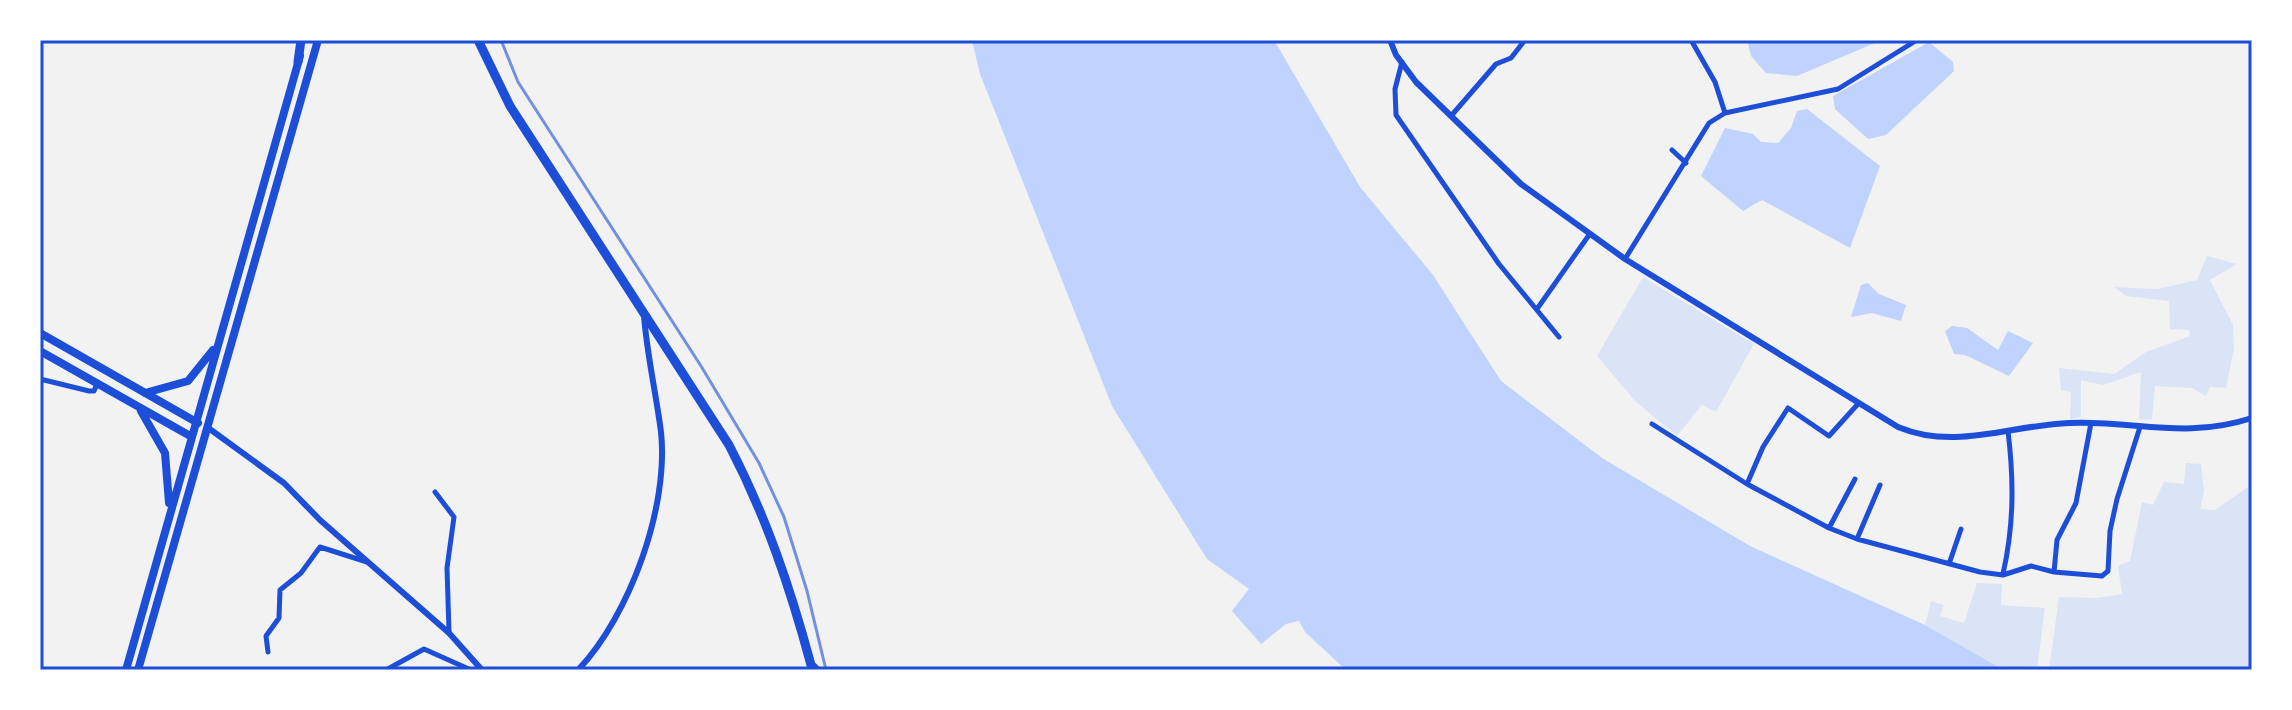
<svg xmlns="http://www.w3.org/2000/svg" width="2292" height="710" viewBox="0 0 2292 710" font-family="'PT Sans',sans-serif">
  <style>
    .green { fill: #dbe4f7 }
    .water { fill: #bfd3fe }
    .lines { fill: none; stroke-linecap: round; stroke-linejoin: round }
    .minor { stroke: #1d4ed8; stroke-width: 5 }
    .tertiary { stroke: #1d4ed8; stroke-width: 6 }
    .primary { stroke: #1d4ed8; stroke-width: 8 }
    .trunk { stroke: #1d4ed8; stroke-width: 9 }
    .rail { stroke: #7290e2; stroke-width: 3 }
    .neatline { fill: none; stroke: #1d4ed8; stroke-width: 3 }
  </style>
  <rect width="100%" height="100%" fill="#f2f2f2"/>
  <path class="green" d="M2207 256 2237 264 2210 280 2233 325 2234 348 2226 388 2210 387 2206 396 2192 388 2155 386 2152 420 2139 419 2141 372 2103 385 2081 380V417L2070 419 2071 392 2061 390 2059 368 2114 374 2146 352 2190 336 2189 330 2170 329 2169 301 2126 296 2114 287 2157 289 2197 280Z
    M1643 277 1754 344 1716 412 1702 405 1677 436 1636 402 1597 356Z
    M2186 463 2201 464 2204 491 2200 509 2215 510 2252 484V670H2049L2059 597 2097 598 2122 594 2118 566 2130 561 2142 502 2153 505 2164 482 2184 484Z
    M1977 583 2002 584 2001 605 2045 608 2037 670H2004L1925 625 1931 601 1944 605 1940 616 1964 623Z"/>
  <path class="water" d="M972 40H1274L1360 187 1433 275 1501 381 1602 458 1750 546 1925 625 2004 670H1346L1305 632 1299 621 1286 624 1261 644 1232 611 1249 589 1207 559 1112 406 980 74Z
    M1747 40H1882L1797 76 1766 73 1751 56Z
    M1929 42 1953 62 1954 71 1886 135 1868 139 1835 109 1833 96Z
    M1807 109 1880 166 1850 248 1762 200 1743 211 1701 176 1725 128 1753 134 1761 142 1778 143 1791 128 1797 111Z
    M1868 283 1879 294 1906 305 1901 321 1872 313 1851 317 1861 285Z
    M1952 326 1967 328 1998 350 2008 331 2033 343 2009 376 1965 355 1954 354 1945 331Z"/>
  <g class="lines">
    <path class="minor" d="M1691 40 1715 82 1725 113
      M1402 62 1395 89 1396 115 1499 264 1559 337
      M1451 116 1496 64 1511 58 1525 40
      M1672 150 1686 163
      M1625 259 1709 123 1725 113 1838 89 1917 40
      M1537 309 1589 235
      M40 379 89 391H94L97 384
      M1652 424 1747 484 1829 528 1857 539 1980 572 2003 575 2031 566 2054 572 2102 576 2108 571 2110 531 2117 499 2140 427
      M1747 484 1763 447 1788 408 1829 436 1857 405
      M435 492 454 517 447 568 449 632
      M1829 528 1855 479
      M1857 539 1880 485
      M1949 564 1961 529
      M2054 572 2057 540 2076 503 2091 423
      M2003 574C2014 525 2014 481 2008 431
      M268 652 266 636 279 618 280 590 301 573 320 547 367 562
      M386 670 424 649 471 670"/>
    <path class="tertiary" d="M1390 40 1396 55 1416 82 1521 184 1625 259 1898 427C1955 451 2011 425 2069 423 2136 420 2184 440 2252 418
      M207 427 284 483 320 520 449 633 482 670
      M578 670C630 615 669 507 661 432 656 393 647 355 644 316"/>
    <path class="primary" d="M40 333 198 423
      M40 351 192 437
      M145 393 188 381 213 350
      M141 411 165 453 169 503
      M126 670 300 56
      M138 670 318 40"/>
    <path class="trunk" d="M478 40 510 106 729 445C766 516 790 587 811 665L816 670
      M298 62 301 40"/>
    <path class="rail" d="M501 40 518 82 701 366 759 463 784 517 807 591 826 670"/>
  </g>
  <rect width="2292" height="710" fill="none" stroke="#ffffff" stroke-width="84"/>
  <rect x="42" y="42" width="2208" height="626" class="neatline"/>
</svg>
